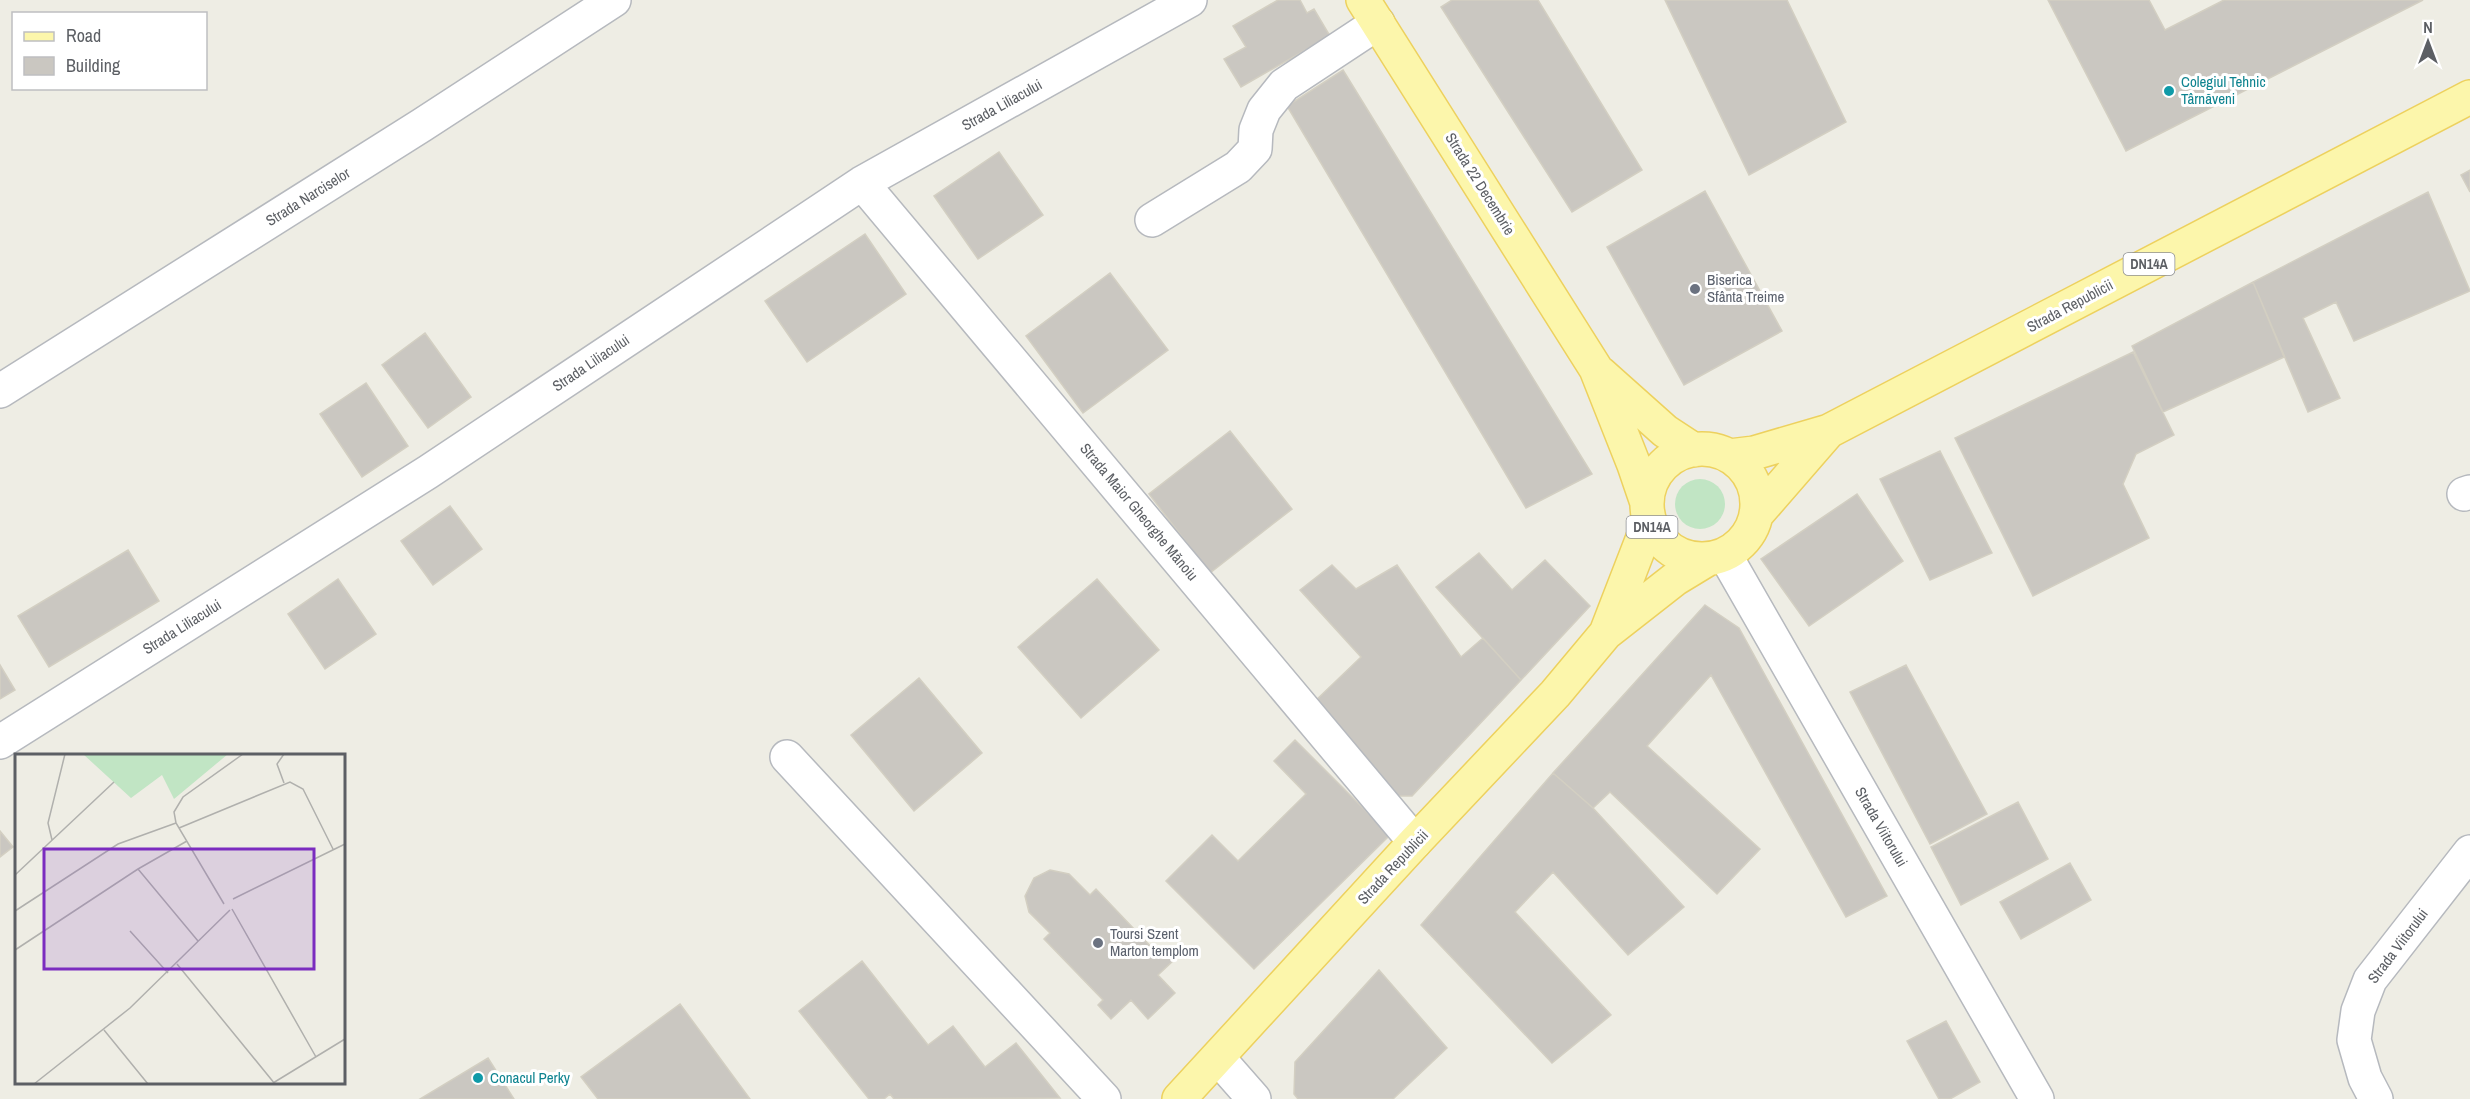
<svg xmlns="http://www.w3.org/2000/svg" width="2470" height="1099" viewBox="0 0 2470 1099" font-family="'Archivo Narrow',sans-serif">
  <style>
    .green { fill: #c1e5c4 }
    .building { fill: #cac7c1; stroke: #d3cfc2; stroke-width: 1.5 }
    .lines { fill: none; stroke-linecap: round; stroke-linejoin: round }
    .minor-casing { stroke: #b6b9be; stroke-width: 36 }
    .major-casing { stroke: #edd15e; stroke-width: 36 }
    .minor { stroke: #fff; stroke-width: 33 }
    .major { stroke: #fcf6ab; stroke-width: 33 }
    .culture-dot { fill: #0f9aa8; stroke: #fff; stroke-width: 2 }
    .worship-dot { fill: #6b7280; stroke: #fff; stroke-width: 2 }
    .labels { text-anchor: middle; stroke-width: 6; stroke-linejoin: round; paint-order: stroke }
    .shield { fill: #fff; stroke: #8d8f92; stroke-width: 1.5 }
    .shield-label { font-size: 14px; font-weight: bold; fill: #5c5f64 }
    .culture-label { font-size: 15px; fill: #0d838f; stroke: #fff; text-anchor: start }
    .street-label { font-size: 15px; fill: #5c5f64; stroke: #fff }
    .worship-label { font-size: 15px; fill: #5b616d; stroke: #fff; text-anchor: start }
    .inset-road { fill: none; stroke: #b0b0ad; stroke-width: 1.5 }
    .view { fill: #7b2cbf; fill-opacity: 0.15; stroke: #7b2cbf; stroke-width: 3 }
    .inset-edge { fill: none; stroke: #5c5f64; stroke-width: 3 }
  </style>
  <rect width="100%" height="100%" fill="#eeede4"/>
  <path class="green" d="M1675 504a25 25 0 1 1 50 0a25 25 0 1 1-50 0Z"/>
  <path class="building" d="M1278 0H1300L1307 13 1314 9 1330 36 1241 87 1224 59 1246 47 1233 26Z
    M1452 0H1538L1642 170 1572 212 1441 7Z
    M1665 0H1787L1846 122 1749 175Z
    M2048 0H2149L2165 30 2224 0H2423L2126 151Z
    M1343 70 1592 474 1526 508 1287 106Z
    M999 152 1043 215 978 259 934 196Z
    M2470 170V192L2461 175Z
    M1705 191 1782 331 1684 385 1607 247Z
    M2428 192 2470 291 2354 341 2336 302 2303 318 2340 398 2308 412 2253 282Z
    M865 234 906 294 807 362 765 301Z
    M1110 273 1168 350 1083 413 1026 336Z
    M2253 282 2284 357 2163 412 2132 346Z
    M425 333 471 397 428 428 382 365Z
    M2133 352 2174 435 2136 454 2123 484 2149 538 2033 596 1955 438Z
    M366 383 408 446 362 477 320 414Z
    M1230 431 1292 509 1210 573 1149 494Z
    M1940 451 1992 553 1930 580 1880 479Z
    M1857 494 1903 561 1809 626 1761 559Z
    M450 506 482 549 433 585 401 541Z
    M128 550 159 601 49 667 18 616Z
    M1479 553 1512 590 1545 560 1590 606 1521 680 1436 587Z
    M1332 565 1356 589 1397 565 1461 657 1483 638 1521 680 1412 796H1394L1312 704 1361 657 1300 590Z
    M338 579 376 634 325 669 288 614Z
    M1097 579 1159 650 1081 718 1018 647Z
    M1705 605 1739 628 1887 896 1846 917 1711 675 1647 746 1760 849 1717 894 1610 792 1593 808 1553 773Z
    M0 665 15 690 0 699Z
    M1906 665 1987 814 1930 844 1850 692Z
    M919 678 982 753 914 811 851 735Z
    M1295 740 1390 835 1254 969 1166 881 1212 835 1238 861 1306 794 1274 761Z
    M1553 773 1593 808 1684 907 1628 955 1553 872 1515 912 1611 1015 1552 1063 1421 925Z
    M2018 802 2048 859 1961 905 1931 847Z
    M0 831 13 847 0 857Z
    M2070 863 2091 900 2021 939 2000 902Z
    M1050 870 1069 874 1090 895 1096 889 1156 952 1161 947 1174 960 1158 975 1175 993 1148 1019 1131 1000 1111 1019 1098 1005 1103 1000 1044 939 1050 933 1029 912 1025 896 1034 878Z
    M862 961 928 1045 953 1026 985 1067 1016 1043 1060 1098 894 1099 890 1094 884 1099H869L799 1011Z
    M1379 970 1447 1048 1393 1099H1298L1294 1094 1295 1062Z
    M680 1004 750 1099H598L581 1077Z
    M1946 1021 1980 1082 1950 1099H1939L1907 1041Z
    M488 1058 514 1099H420Z"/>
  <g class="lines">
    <g class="minor-casing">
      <path id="minor" d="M862 183 1415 842
        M1152 220 1238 167 1255 149 1256 130 1264 110 1284 85 1378 23
        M0 391 422 125 614 0
        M2464 494 2470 492
        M1725 555 2037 1099
        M0 742 428 472 862 183 1190 0
        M787 757 1104 1099
        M1218 1058 1254 1099
        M2376 1099 2365 1078 2354 1040 2358 1011 2370 980 2470 852"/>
    </g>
    <g class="major-casing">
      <path id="major" d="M1363 0 1596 369 1634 465 1647 503
        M1600 373 1665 431 1694 450
        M1647 504a55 55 0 1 1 110 0a55 55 0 1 1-110 0Z
        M1729 456 1754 453 1829 431 2470 97
        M1756 515 1829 431
        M1606 633 1649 522
        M1179 1099 1415 842 1555 694 1606 633 1675 579 1708 559"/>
    </g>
    <use href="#minor" class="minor"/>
    <use href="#major" class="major"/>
  </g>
  <g class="culture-dot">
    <circle cx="2169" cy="91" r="6"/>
    <circle cx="478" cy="1078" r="6"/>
  </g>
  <g class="worship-dot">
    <circle cx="1695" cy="289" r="6"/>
    <circle cx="1098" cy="943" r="6"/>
  </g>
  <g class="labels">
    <g class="shield">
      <rect x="2123.5" y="253" width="51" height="22" rx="4.5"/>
      <rect x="1626.5" y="516" width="51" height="22" rx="4.5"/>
    </g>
    <g class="shield-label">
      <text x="2149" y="269">DN14A</text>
      <text x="1652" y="532">DN14A</text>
    </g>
    <g class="culture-label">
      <text x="2181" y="87">Colegiul Tehnic<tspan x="2181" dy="17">Târnăveni</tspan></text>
      <text x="490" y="1083">Conacul Perky</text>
    </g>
    <g class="street-label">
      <text transform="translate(1002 105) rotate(-29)" y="5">Strada Liliacului</text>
      <text transform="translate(1480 184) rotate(58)" y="5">Strada 22 Decembrie</text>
      <text transform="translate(308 197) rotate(-32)" y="5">Strada Narciselor</text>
      <text transform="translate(2070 306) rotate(-28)" y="5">Strada Republicii</text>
      <text transform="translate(591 363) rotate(-34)" y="5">Strada Liliacului</text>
      <text transform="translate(1139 512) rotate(50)" y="5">Strada Maior Gheorghe Mănoiu</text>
      <text transform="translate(182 627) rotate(-32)" y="5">Strada Liliacului</text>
      <text transform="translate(1881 827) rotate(60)" y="5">Strada Viitorului</text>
      <text transform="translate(1393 867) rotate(-47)" y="5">Strada Republicii</text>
      <text transform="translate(2398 946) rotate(-53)" y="5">Strada Viitorului</text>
    </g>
    <g class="worship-label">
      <text x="1707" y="285">Biserica<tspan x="1707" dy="17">Sfânta Treime</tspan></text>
      <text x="1110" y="939">Toursi Szent<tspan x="1110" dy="17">Marton templom</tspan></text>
    </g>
  </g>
  <g transform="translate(15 754)">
    <rect width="330" height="330" fill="#eeede4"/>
    <path d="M68 0H213L159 45 147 21 116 44Z" fill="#c1e5c4"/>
    <path class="inset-road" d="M269 0 262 10 269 29M164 74 275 28 288 35 318 95M37 86 33 69 50 0M123 115 183 187M0 121 99 28M218 145 330 90M209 150 161 69 159 58 168 43 228 0M217 155 301 303M0 157 103 90 161 69M115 177 153 219M0 196 123 115 172 87M162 210 260 330M89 276 133 330M258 329 330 285M19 330 115 254 215 156"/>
    <path class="view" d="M29 95H299V215H29Z"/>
    <rect width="330" height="330" class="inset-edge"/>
  </g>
  <rect x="12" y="12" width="195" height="78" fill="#ffffff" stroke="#bebfc1" stroke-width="1.5"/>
  <rect x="24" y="32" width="30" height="9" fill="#fcf6ab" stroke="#bebfc1" stroke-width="1.5"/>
  <text x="66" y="42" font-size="18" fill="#5c5f64">Road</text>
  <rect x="24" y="57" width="30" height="18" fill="#cac7c1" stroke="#bebfc1" stroke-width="1.5"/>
  <text x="66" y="72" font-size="18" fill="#5c5f64">Building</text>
  <g transform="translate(2428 42)" stroke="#ffffff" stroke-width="4.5" paint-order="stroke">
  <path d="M0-4.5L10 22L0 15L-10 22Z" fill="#5c5f64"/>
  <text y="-9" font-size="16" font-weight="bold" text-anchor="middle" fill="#5c5f64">N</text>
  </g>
</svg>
